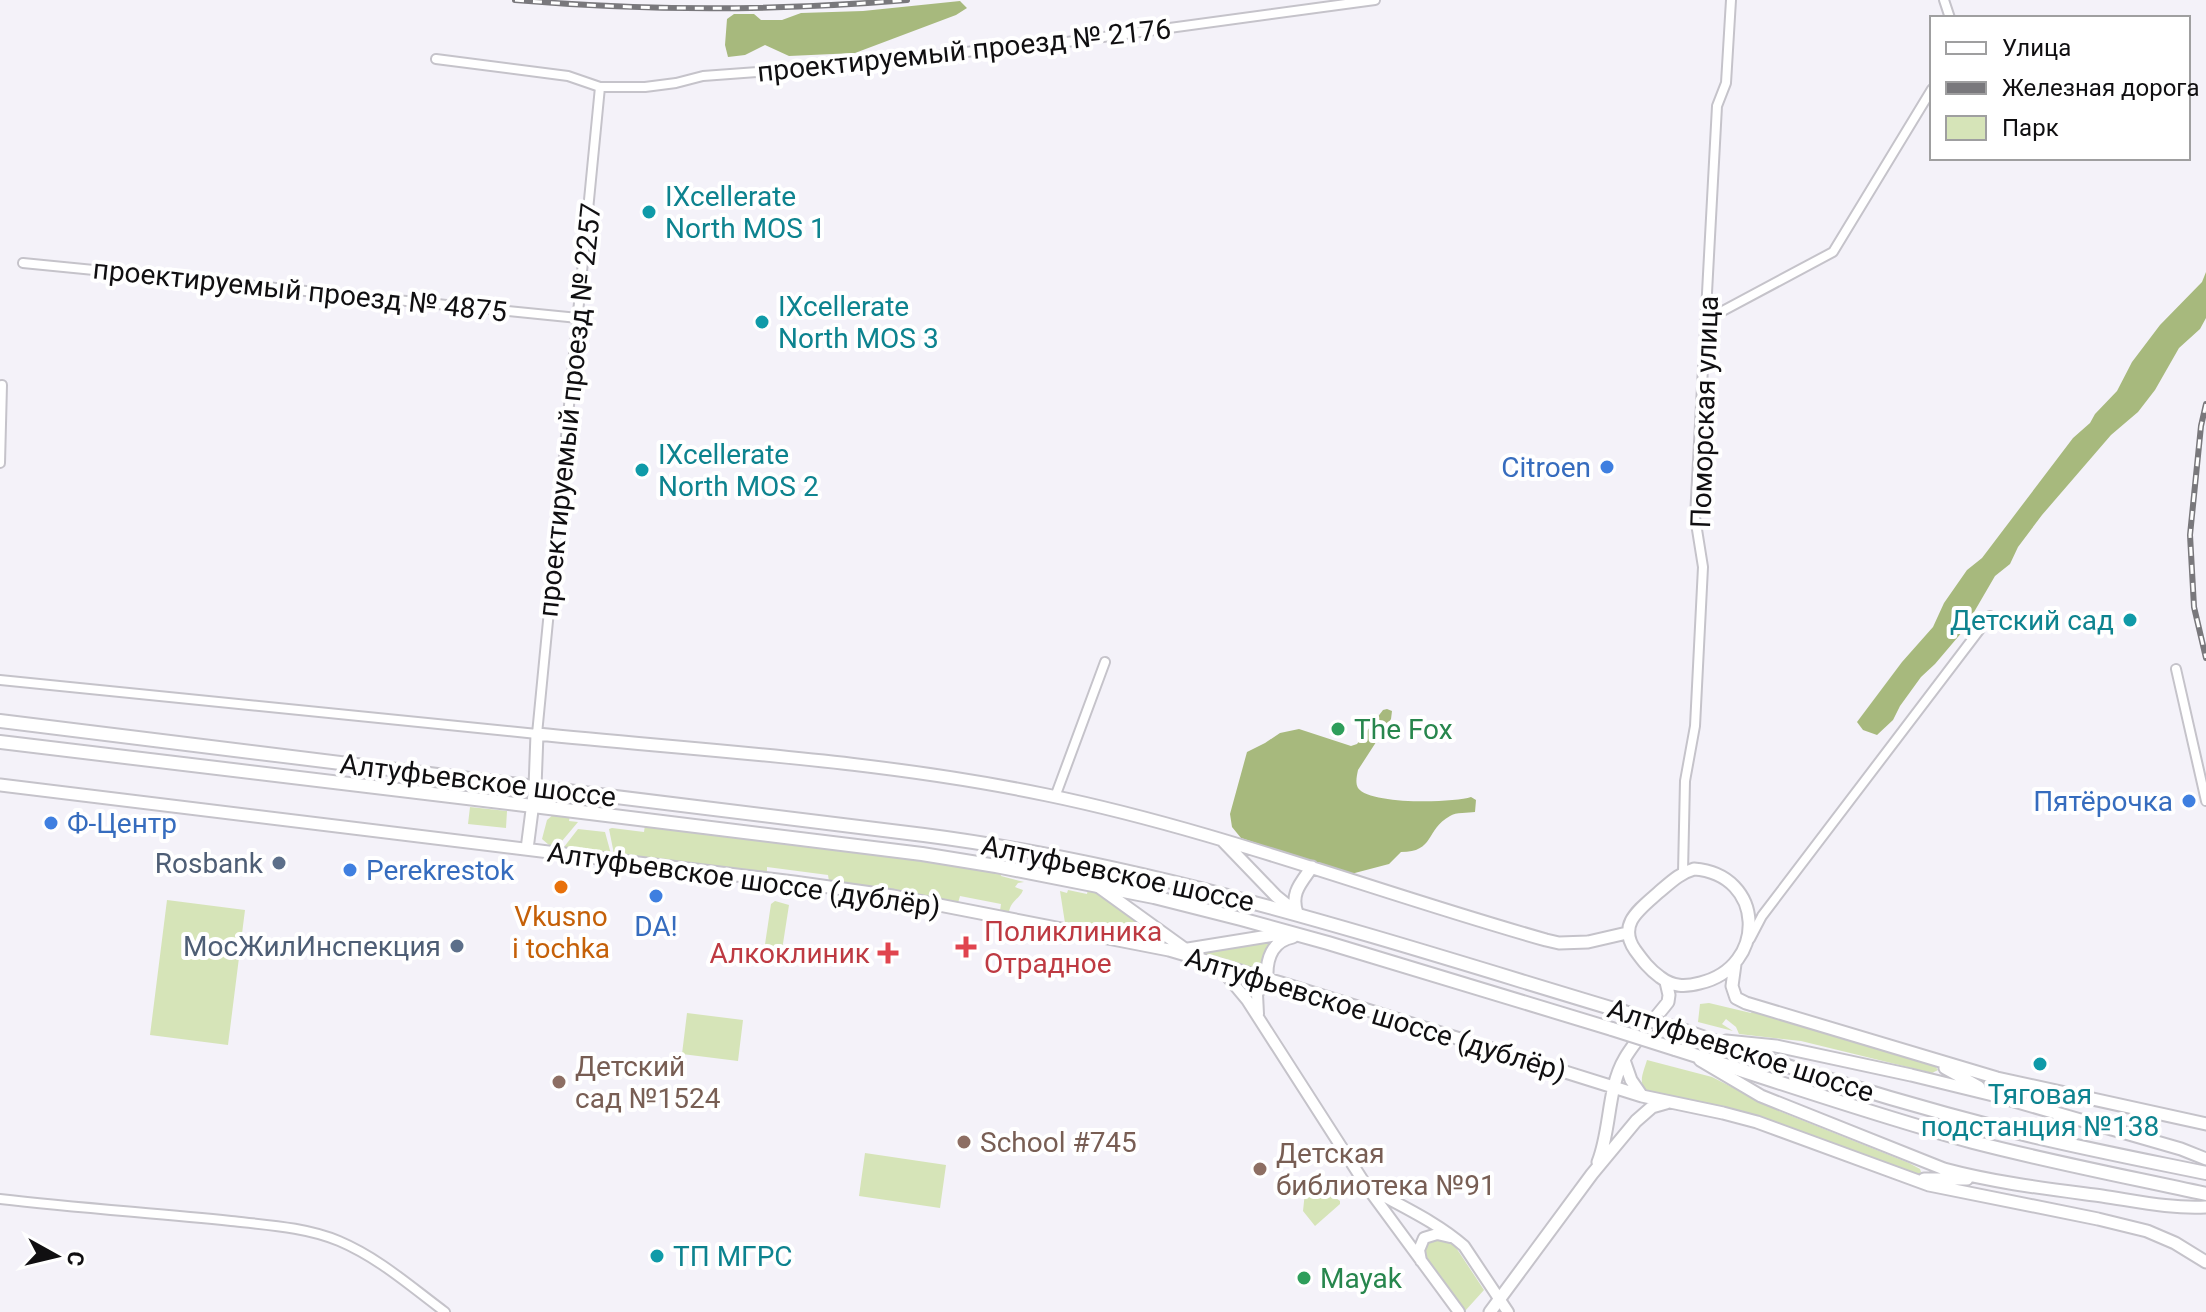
<svg xmlns="http://www.w3.org/2000/svg" width="2206" height="1312" viewBox="0 0 2206 1312" font-family="Roboto,sans-serif">
  <style>
    .green { fill: #d6e4b8 }
    .forest { fill: #a7b97d }
    .lines { fill: none; stroke-linecap: round; stroke-linejoin: round }
    .minor-casing { stroke: #c5c3ca; stroke-width: 12 }
    .tertiary-casing { stroke: #c5c3ca; stroke-width: 14 }
    .secondary-casing { stroke: #c5c3ca; stroke-width: 15 }
    .primary-casing { stroke: #c5c3ca; stroke-width: 16 }
    .minor { stroke: #fff; stroke-width: 8 }
    .tertiary { stroke: #fff; stroke-width: 10 }
    .secondary { stroke: #fff; stroke-width: 11 }
    .primary { stroke: #fff; stroke-width: 12 }
    .rail-casing { stroke: #79787c; stroke-width: 6 }
    .rail { stroke: #fff; stroke-width: 3; stroke-dasharray: 9; stroke-linecap: butt }
    .primary-bridge-casing { stroke: #c5c3ca; stroke-width: 16; stroke-linecap: butt }
    .primary-bridge { stroke: #fff; stroke-width: 12 }
    .culture-dot { fill: #0f9aa8; stroke: #fff; stroke-width: 3 }
    .shop-dot { fill: #3f7fe0; stroke: #fff; stroke-width: 3 }
    .leisure-dot { fill: #2e9e5b; stroke: #fff; stroke-width: 3 }
    .service-dot { fill: #5c6f8a; stroke: #fff; stroke-width: 3 }
    .food-dot { fill: #e8710a; stroke: #fff; stroke-width: 3 }
    .health-dot { fill: #e0444e; stroke: #fff; stroke-width: 3 }
    .education-dot { fill: #8d6e63; stroke: #fff; stroke-width: 3 }
    .labels { text-anchor: middle; stroke-width: 8; stroke-linejoin: round; paint-order: stroke }
    .street-label { font-size: 28px; fill: #100f11; stroke: #fff }
    .culture-label { font-size: 28px; fill: #0d838f; stroke: #fff; text-anchor: start }
    .shop-label { font-size: 28px; fill: #366cbe; stroke: #fff; text-anchor: end }
    .leisure-label { font-size: 28px; fill: #27864d; stroke: #fff; text-anchor: start }
    .service-label { font-size: 28px; fill: #4e5e75; stroke: #fff; text-anchor: end }
    .food-label { font-size: 28px; fill: #c56008; stroke: #fff }
    .health-label { font-size: 28px; fill: #be3a42; stroke: #fff; text-anchor: start }
    .education-label { font-size: 28px; fill: #785e54; stroke: #fff; text-anchor: start }
  </style>
  <rect width="100%" height="100%" fill="#f4f2f9"/>
  <path class="green" d="M470 807 507 811 506 828 468 824Z
    M554 814 570 815 569 821 578 822 562 841 561 847 549 845 542 839 547 820Z
    M645 825 1002 871 1001 876 1024 882 1018 883 1015 887 1023 890C1020 899 1011 900 1009 912L1000 911 1001 904 960 896 958 903 894 890 829 881 828 875 767 867V873L614 854 609 829 612 828 644 832Z
    M578 829 605 832 611 854 564 847Z
    M1088 889 1096 891 1159 937V941L1065 923 1060 891 1067 893 1068 890 1087 894Z
    M167 900 245 910 228 1045 150 1035Z
    M775 901 789 905 782 950 777 953 764 951 771 904Z
    M1274 938 1264 954 1261 971 1202 954V952Z
    M1709 1003 1751 1013 1753 1010 1935 1066 1938 1070 1932 1073 1801 1041 1739 1034 1736 1027 1726 1019 1722 1024 1733 1031 1698 1022 1700 1004Z
    M687 1013 743 1020 738 1061 682 1054Z
    M1647 1060 1712 1077 1779 1111 1909 1163 1920 1169 1921 1172 1919 1175 1908 1173 1780 1124 1743 1113 1651 1094C1636 1085 1643 1074 1647 1060Z
    M865 1153 946 1165 940 1208 859 1196Z
    M1325 1190 1340 1201V1204L1315 1226 1303 1211 1305 1192Z
    M1429 1239 1448 1240 1453 1243 1484 1290 1465 1311 1423 1259 1422 1247Z"/>
  <path class="forest" d="M960 1 967 8 956 15 855 53 789 56 765 45 745 55 728 57 725 45 727 19 734 14H754L761 20H782L801 13 863 11Z
    M2206 272V318L2200 329 2179 348 2155 390 2138 412 2111 435 2042 515 2018 547 2010 564 1995 576 1963 631 1935 664 1921 677 1900 706 1893 720 1877 735 1863 730 1857 722 1902 662 1933 627 1944 603 1967 570 1982 558 2073 438 2090 423 2095 414 2117 391 2132 362 2160 325 2202 282Z
    M1387 709 1392 711 1391 719 1358 770C1357 775 1355 783 1358 788 1370 805 1453 803 1471 797L1476 800 1475 812C1468 813 1456 812 1450 816 1425 830 1435 852 1401 852L1389 864 1351 874 1241 838 1232 827 1230 814 1247 752 1265 743 1280 733 1299 729 1351 746 1357 744 1383 710Z"/>
  <g class="lines">
    <g class="minor-casing">
      <path id="minor" d="M1944 0 1950 18
        M436 59 568 76 600 87H645L676 83 703 76 869 64 1031 44H1052L1375 0
        M23 263 578 318
        M1706 322 1717 314 1833 252 1932 89
        M0 463 2 385
        M2176 669 2206 801
        M0 680 537 734 600 87
        M1055 797 1105 662
        M1683 872 1685 781 1695 726 1703 567 1695 517 1717 106 1726 83 1731 0
        M1750 939 1762 916 1990 616
        M0 1199C77 1208 154 1213 231 1221 266 1225 306 1227 339 1241 379 1258 410 1286 445 1312"/>
    </g>
    <g class="tertiary-casing">
      <path id="tertiary" d="M1210 964 1227 976 1247 1000 1367 1187 1459 1312
        M1258 1014 1257 994 1267 979
        M1369 1188C1401 1206 1437 1222 1464 1246L1508 1312
        M1421 1261 1419 1250 1424 1238 1437 1234 1450 1237"/>
    </g>
    <g class="secondary-casing">
      <path id="secondary" d="M0 785 794 882 893 896 1169 950 1281 983 1642 1096 1723 1113 1757 1122 1929 1185 2098 1219 2147 1231 2175 1243 2206 1262
        M1223 841 1276 896 1297 913
        M527 849 535 787 537 734C707 751 879 760 1047 795 1217 830 1379 893 1546 940L1559 943 1588 942 1627 933
        M1694 869C1765 874 1768 967 1700 983 1685 987 1673 987 1660 977 1649 969 1643 961 1635 950 1617 924 1640 909 1659 892 1671 882 1680 873 1694 869Z
        M1099 887 1189 952
        M1297 913C1290 893 1301 883 1312 867
        M1182 950 1287 933
        M1735 964 1732 986 1736 998 1746 1003 1997 1078 2206 1124
        M1267 979C1266 959 1272 941 1293 937
        M1726 1041 1776 1046 1911 1075 1997 1096 2181 1149 2206 1159
        M1624 1060 1631 1080 1642 1096
        M1700 1060 1761 1096 1944 1169C1996 1183 2049 1189 2102 1196 2136 1201 2171 1209 2206 1207
        M1945 1068 1979 1087
        M1598 1162C1611 1130 1607 1088 1625 1058 1637 1038 1654 1020 1668 1002L1669 995 1666 982
        M1924 1179H1967
        M1490 1312 1592 1174 1636 1121 1652 1107 1666 1103"/>
    </g>
    <g class="primary-casing">
      <path id="primary" d="M0 721 924 835C1164 866 1393 943 1624 1012
        M0 742 533 806 922 854 996 866 1154 897 1241 919 1328 943 1612 1029
        M1688 1032C1791 1069 1897 1102 2003 1129 2070 1146 2138 1159 2206 1173
        M1675 1049C1774 1080 1873 1115 1973 1142 2050 1162 2128 1177 2206 1194"/>
    </g>
    <use href="#minor" class="minor"/>
    <use href="#tertiary" class="tertiary"/>
    <use href="#secondary" class="secondary"/>
    <use href="#primary" class="primary"/>
    <g class="rail-casing">
      <path id="rail" d="M515 0C646 11 776 11 907 0
        M2206 404 2201 426 2190 535 2194 607 2206 658"/>
    </g>
    <use href="#rail" class="rail"/>
    <g class="primary-bridge-casing">
      <path id="primary-bridge" d="M1624 1012 1688 1032
        M1612 1029 1675 1049"/>
    </g>
    <use href="#primary-bridge" class="primary-bridge"/>
  </g>
  <g class="culture-dot">
    <circle cx="649" cy="212" r="8"/>
    <circle cx="762" cy="322" r="8"/>
    <circle cx="642" cy="470" r="8"/>
    <circle cx="2130" cy="620" r="8"/>
    <circle cx="2040" cy="1064" r="8"/>
    <circle cx="657" cy="1256" r="8"/>
  </g>
  <g class="shop-dot">
    <circle cx="1607" cy="467" r="8"/>
    <circle cx="2189" cy="801" r="8"/>
    <circle cx="51" cy="823" r="8"/>
    <circle cx="350" cy="870" r="8"/>
    <circle cx="656" cy="896" r="8"/>
  </g>
  <g class="leisure-dot">
    <circle cx="1338" cy="729" r="8"/>
    <circle cx="1304" cy="1278" r="8"/>
  </g>
  <g class="service-dot">
    <circle cx="279" cy="863" r="8"/>
    <circle cx="457" cy="946" r="8"/>
  </g>
  <circle class="food-dot" cx="561" cy="887" r="8"/>
  <g class="health-dot">
    <path d="M962 935h8v8h8v8h-8v8h-8v-8h-8v-8h8z"/>
    <path d="M884 941h8v8h8v8h-8v8h-8v-8h-8v-8h8z"/>
  </g>
  <g class="education-dot">
    <circle cx="559" cy="1082" r="8"/>
    <circle cx="964" cy="1142" r="8"/>
    <circle cx="1260" cy="1169" r="8"/>
  </g>
  <g class="labels">
    <g class="street-label">
      <text transform="translate(964 50) rotate(-6)" y="10">проектируемый проезд № 2176</text>
      <text transform="translate(300 290) rotate(6)" y="10">проектируемый проезд № 4875</text>
      <text transform="translate(569 410) rotate(-84)" y="10">проектируемый проезд № 2257</text>
      <text transform="translate(1704 412) rotate(-88)" y="10">Поморская улица</text>
      <text transform="translate(478 780) rotate(7)" y="10">Алтуфьевское шоссе</text>
      <text transform="translate(1118 873) rotate(12)" y="10">Алтуфьевское шоссе</text>
      <text transform="translate(744 879) rotate(8)" y="10">Алтуфьевское шоссе (дублёр)</text>
      <text transform="translate(1376 1014) rotate(17)" y="10">Алтуфьевское шоссе (дублёр)</text>
      <text transform="translate(1741 1050) rotate(18)" y="10">Алтуфьевское шоссе</text>
    </g>
    <g class="culture-label">
      <text x="665" y="206">IXcellerate<tspan x="665" dy="32">North MOS 1</tspan></text>
      <text x="778" y="316">IXcellerate<tspan x="778" dy="32">North MOS 3</tspan></text>
      <text x="658" y="464">IXcellerate<tspan x="658" dy="32">North MOS 2</tspan></text>
      <text x="2114" y="630" text-anchor="end">Детский сад</text>
      <text x="2040" y="1104" text-anchor="middle">Тяговая<tspan x="2040" dy="32">подстанция №138</tspan></text>
      <text x="673" y="1266">ТП МГРС</text>
    </g>
    <g class="shop-label">
      <text x="1591" y="477">Citroen</text>
      <text x="2173" y="811">Пятёрочка</text>
      <text x="67" y="833" text-anchor="start">Ф-Центр</text>
      <text x="366" y="880" text-anchor="start">Perekrestok</text>
      <text x="656" y="936" text-anchor="middle">DA!</text>
    </g>
    <g class="leisure-label">
      <text x="1354" y="739">The Fox</text>
      <text x="1320" y="1288">Mayak</text>
    </g>
    <g class="service-label">
      <text x="263" y="873">Rosbank</text>
      <text x="441" y="956">МосЖилИнспекция</text>
    </g>
    <g class="food-label">
      <text x="561" y="926">Vkusno<tspan x="561" dy="32">i tochka</tspan></text>
    </g>
    <g class="health-label">
      <text x="984" y="941">Поликлиника<tspan x="984" dy="32">Отрадное</tspan></text>
      <text x="870" y="963" text-anchor="end">Алкоклиник</text>
    </g>
    <g class="education-label">
      <text x="575" y="1076">Детский<tspan x="575" dy="32">сад №1524</tspan></text>
      <text x="980" y="1152">School #745</text>
      <text x="1276" y="1163">Детская<tspan x="1276" dy="32">библиотека №91</tspan></text>
    </g>
  </g>
  <rect x="1930" y="16" width="260" height="144" fill="#ffffff" stroke="#9f9fa0" stroke-width="2"/>
  <rect x="1946" y="42" width="40" height="12" fill="#ffffff" stroke="#9f9fa0" stroke-width="2"/>
  <text x="2002" y="56" font-size="24" fill="#100f11">Улица</text>
  <rect x="1946" y="82" width="40" height="12" fill="#79787c" stroke="#9f9fa0" stroke-width="2"/>
  <text x="2002" y="96" font-size="24" fill="#100f11">Железная дорога</text>
  <rect x="1946" y="116" width="40" height="24" fill="#d6e4b8" stroke="#9f9fa0" stroke-width="2"/>
  <text x="2002" y="136" font-size="24" fill="#100f11">Парк</text>
  <g transform="translate(56 1256) rotate(98)" stroke="#ffffff" stroke-width="6" paint-order="stroke">
  <path d="M0-6L14 30L0 20L-14 30Z" fill="#100f11"/>
  <text y="-12" font-size="22" font-weight="bold" text-anchor="middle" fill="#100f11">С</text>
  </g>
</svg>
